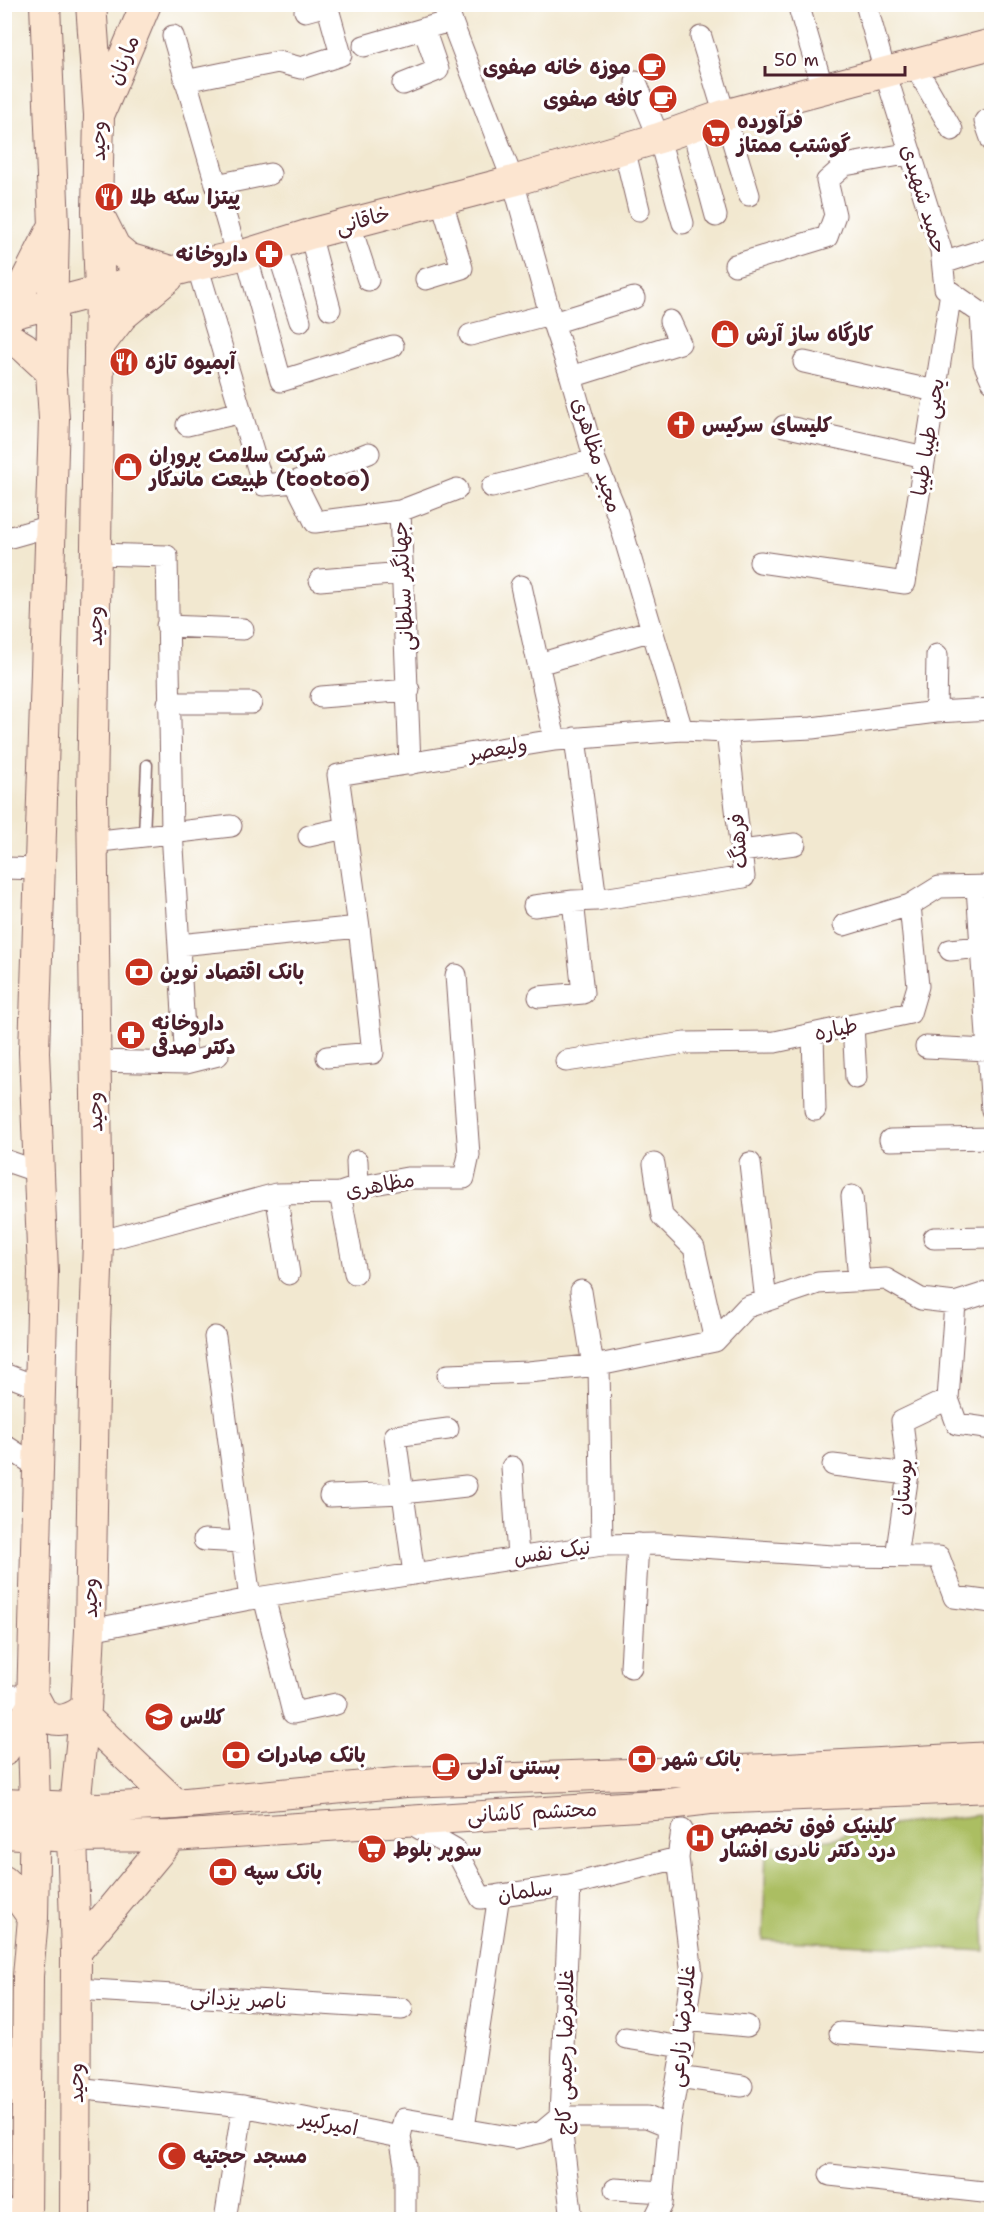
<svg xmlns="http://www.w3.org/2000/svg" width="996" height="2224" viewBox="0 0 996 2224" font-family="'Shantell Sans','Playpen Sans Arabic',sans-serif">
  <style>
    .green { fill: #abbe62; stroke: #7a6e46; stroke-width: 1.5 }
    .lines { fill: none; stroke-linecap: round; stroke-linejoin: round }
    .lane-casing { stroke: #856565; stroke-width: 13 }
    .street-casing { stroke: #856565; stroke-width: 23 }
    .secondary-casing { stroke: #856565; stroke-width: 32 }
    .lane { stroke: #fff; stroke-width: 10 }
    .street { stroke: #fff; stroke-width: 21 }
    .secondary { stroke: #fce5d0; stroke-width: 30 }
    .labels { text-anchor: middle; stroke-width: 6; stroke-linejoin: round; paint-order: stroke }
    .street-label { font-size: 21px; fill: #4a1f2b; stroke: #fff }
    .poi-label { font-size: 21px; font-weight: bold; fill: #4a1f2b; stroke: #fff; text-anchor: start }
  </style>
  <rect width="100%" height="100%" fill="#fff"/>
  <filter id="ink" filterUnits="userSpaceOnUse"><feTurbulence type="fractalNoise" baseFrequency=".0167" numOctaves="2"/><feDisplacementMap in="SourceGraphic" scale="12" xChannelSelector="R" yChannelSelector="G"/><feConvolveMatrix kernelMatrix="1 2 1 2 8 2 1 2 1" color-interpolation-filters="sRGB"/></filter>
  <filter id="wash" filterUnits="userSpaceOnUse"><feTurbulence type="fractalNoise" baseFrequency=".008" numOctaves="4" result="noise"/><feDisplacementMap in="SourceGraphic" scale="24" xChannelSelector="R" yChannelSelector="G"/><feGaussianBlur stdDeviation="1.35" result="paint"/><feColorMatrix in="noise" values="0 0 0 0 0 0 0 0 0 0 0 0 0 0 0 0 0 1.4 0 .05"/><feComposite in="paint" operator="in"/></filter>
  <g filter="url(#wash)">
    <rect width="100%" height="100%" fill="#f2e8d0"/>
    <path class="green" d="M979 1815 985 1951 763 1940 766 1848 841 1837 856 1829Z"/>
  </g>
  <g filter="url(#ink)">
    <g class="lines">
      <g class="lane-casing">
        <path id="lane" d="M144 836 147 765"/>
      </g>
      <g class="street-casing">
        <path id="street" d="M445 4 513 181 550 314 571 377 595 460 617 513 682 730
          M798 4 823 89
          M866 4 885 72 941 250 945 288 981 313 984 363 992 381
          M173 36 237 256
          M701 37 749 195
          M364 46 450 21
          M914 64 952 130
          M185 81 278 62 301 68 341 55 327 5 305 11
          M636 82 659 138 683 223
          M403 84 438 70 424 29
          M992 118 985 121 992 141
          M692 127 716 216
          M624 148 639 210
          M216 185 270 174
          M350 225 368 280
          M310 234 330 309
          M276 245 300 321
          M246 254 281 381 393 346
          M943 263 992 247
          M197 265 263 485 295 482 315 522 400 511 410 764
          M735 265 827 237 835 215 827 181 845 165 911 153
          M426 279 462 268 441 199
          M553 323 634 298
          M470 335 550 314
          M804 362 935 391
          M571 377 680 343 670 321
          M187 425 242 412
          M784 426 925 457
          M295 482 369 453
          M492 487 595 460
          M400 511 457 489
          M4 539 50 526
          M96 554 167 556 172 831 186 1063
          M760 562 905 583 951 292
          M320 580 403 573
          M521 586 555 740
          M167 626 243 629
          M539 664 652 630
          M321 697 409 690
          M168 703H251
          M936 712 937 655
          M575 738 596 900
          M309 836 345 828
          M92 842 231 826
          M741 851 795 844
          M4 868 40 869
          M977 887 992 1110
          M534 906 573 901 596 900 744 877 727 732
          M844 925 910 905
          M179 945 359 927 338 775 555 740 682 730 727 732 812 728 936 712 992 709
          M950 950 981 947
          M539 997 583 993 573 901
          M853 1025 856 1078
          M813 1034 815 1110
          M926 1047 988 1050
          M327 1057 373 1053 359 927
          M94 1061 186 1063 218 1055
          M566 1061 685 1043 775 1042 910 1013 918 986 910 905 939 887 992 886
          M890 1140 992 1138
          M4 1160 39 1172
          M357 1161 358 1187
          M750 1163 766 1301
          M654 1164 662 1216 694 1248 715 1341
          M340 1193 355 1273
          M276 1194 289 1274
          M852 1196 859 1281
          M934 1238 992 1237
          M98 1242 276 1194 340 1193 358 1187 407 1178H464L469 1155 456 975
          M581 1291 593 1366
          M215 1337 250 1599
          M599 1365 602 1545
          M4 1374 40 1388
          M448 1375 528 1372 599 1365 715 1341 747 1307 818 1283 886 1279 921 1299 955 1303 992 1291
          M948 1399 957 1424 992 1429
          M4 1445 38 1467
          M833 1465 908 1474
          M512 1467 518 1557
          M330 1496 403 1493 466 1486
          M204 1540 242 1542
          M896 1557 908 1474 902 1421 948 1399 955 1303
          M414 1574 395 1436 448 1429
          M264 1597 293 1713 336 1704
          M90 1630 250 1599 602 1545 656 1544 833 1556 939 1557 954 1597 992 1602
          M631 1667 638 1544
          M4 1696H33
          M405 1820 455 1849 481 1898 570 1885 678 1858
          M570 1885 560 2117 572 2220
          M76 1989 402 2009
          M685 2020 747 2026
          M840 2033 992 2044
          M626 2038 683 2047
          M678 2077 742 2086
          M76 2088 243 2106 400 2137 404 2119 515 2138 542 2132 560 2117H647L669 2126
          M4 2091 27 2093
          M464 2128 499 1895
          M400 2137 405 2165V2220
          M830 2175 992 2193
          M615 2189 663 2192
          M4 2210 26 2213
          M225 2220 243 2106
          M654 2220 662 2204 669 2126 683 2047 685 2020 692 1974 678 1858 682 1830"/>
      </g>
      <g class="secondary-casing">
        <path id="secondary" d="M100 113 146 4
          M100 217 115 247 128 258 174 272
          M4 308 23 286 51 231
          M4 316 197 265 246 254 310 234 513 181 659 138 724 115 992 44
          M4 335 24 347 51 372
          M99 346 122 316 168 278
          M33 1696C37 1701 40 1710 44 1714 58 1726 74 1717 86 1708
          M84 1716 176 1804
          M4 1751 32 1706
          M4 1804 98 1808 176 1804 406 1782 768 1769 992 1757
          M4 1833 72 1837 172 1836 669 1804 710 1799 992 1787
          M4 1881 14 1891 33 1918
          M76 1952 172 1836
          M26 2220 28 1976 33 1918 35 1805 32 1706 43 1272 34 1052 54 419 51 372 54 226 45 4
          M75 2220 76 1952 72 1837 84 1716 86 1708 90 1630 95 1328 98 1242 92 800 100 291 97 211 99 115 91 4"/>
      </g>
      <use href="#lane" class="lane"/>
      <use href="#street" class="street"/>
      <use href="#secondary" class="secondary"/>
    </g>
  </g>
  <defs>
    <g id="cafe-disc" transform="scale(1.5)"><circle r="9.5" fill="#c8321e" stroke="#fff"/><path d="M-5.5-4.5H6V0H3Q3 3.5 0 3.5H-2.5Q-5.5 3.5-5.5 0ZM3-3.2v2h1.7v-2ZM-6 4.5H4V6H-6Z" fill="#fff"/></g>
    <g id="supermarket-disc" transform="scale(1.5)"><circle r="9.5" fill="#c8321e" stroke="#fff"/><path d="M-6-5.5h2.5l.6 2H6L4.5 2H-2.5L-4.4-4H-6ZM-1.5 3.2a1.3 1.3 0 1 0 .1 0ZM3 3.2a1.3 1.3 0 1 0 .1 0Z" fill="#fff"/></g>
    <g id="restaurant-disc" transform="scale(1.5)"><circle r="9.5" fill="#c8321e" stroke="#fff"/><path d="M-5-6h1v4h1v-4h1v4h1v-4h1v5L-1.5 .5V6h-2V.5L-5-1ZM5-6V6H3V1.5H1.5Q1.5-4 5-6Z" fill="#fff"/></g>
    <g id="pharmacy-disc" transform="scale(1.5)"><circle r="9.5" fill="#c8321e" stroke="#fff"/><path d="M-2-6h4v4h4v4h-4v4h-4v-4h-4v-4h4Z" fill="#fff"/></g>
    <g id="shop-disc" transform="scale(1.5)"><circle r="9.5" fill="#c8321e" stroke="#fff"/><path d="M-5-2.5h2.3a2.7 3.5 0 0 1 5.4 0H5L5.5 6h-11ZM-1.5-2.5h3a1.5 2.3 0 0 0-3 0Z" fill="#fff"/></g>
    <g id="church-disc" transform="scale(1.5)"><circle r="9.5" fill="#c8321e" stroke="#fff"/><path d="M-1.2-6h2.4v3.5h3.3v2.4h-3.3V6h-2.4V-.1h-3.3v-2.4h3.3Z" fill="#fff"/></g>
    <g id="bank-disc" transform="scale(1.5)"><circle r="9.5" fill="#c8321e" stroke="#fff"/><path d="M-6-4H6V4H-6ZM0-2.3a2.3 2.3 0 1 0 0 4.6a2.3 2.3 0 1 0 0-4.6Z" fill="#fff"/></g>
    <g id="school-disc" transform="scale(1.5)"><circle r="9.5" fill="#c8321e" stroke="#fff"/><path d="M0-5L7-2L0 1L-7-2ZM-4 1L0 2.5L4 1V4Q0 6-4 4Z" fill="#fff"/></g>
    <g id="hospital-disc" transform="scale(1.5)"><circle r="9.5" fill="#c8321e" stroke="#fff"/><path d="M-5-5h3v3.5h4V-5h3V5h-3V1.5h-4V5h-3Z" fill="#fff"/></g>
    <g id="mosque-disc" transform="scale(1.5)"><circle r="9.5" fill="#c8321e" stroke="#fff"/><path d="M3.5-4.9A6 6 0 1 0 3.5 4.9A5 5 0 1 1 3.5-4.9Z" fill="#fff"/></g>
  </defs>
  <g fill-rule="evenodd">
    <use href="#cafe-disc" x="652" y="67"/>
    <use href="#cafe-disc" x="663" y="99"/>
    <use href="#supermarket-disc" x="716" y="133"/>
    <use href="#restaurant-disc" x="109" y="197"/>
    <use href="#pharmacy-disc" x="269" y="254"/>
    <use href="#shop-disc" x="725" y="334"/>
    <use href="#restaurant-disc" x="124" y="362"/>
    <use href="#church-disc" x="681" y="425"/>
    <use href="#shop-disc" x="128" y="467"/>
    <use href="#bank-disc" x="139" y="972"/>
    <use href="#pharmacy-disc" x="131" y="1035"/>
    <use href="#school-disc" x="159" y="1717"/>
    <use href="#bank-disc" x="236" y="1755"/>
    <use href="#bank-disc" x="642" y="1759"/>
    <use href="#cafe-disc" x="446" y="1767"/>
    <use href="#hospital-disc" x="700" y="1838"/>
    <use href="#supermarket-disc" x="372" y="1849"/>
    <use href="#bank-disc" x="223" y="1872"/>
    <use href="#mosque-disc" x="172" y="2156"/>
  </g>
  <g class="labels">
    <g class="street-label">
      <text transform="translate(123 60) rotate(-67)" y="7">مارنان</text>
      <text transform="translate(98 141) rotate(-89)" y="7">وحید</text>
      <text transform="translate(924 199) rotate(73)" y="7">حمید شهیدی</text>
      <text transform="translate(363 220) rotate(-15)" y="7">خاقانی</text>
      <text transform="translate(928 437) rotate(-81)" y="7">یحیی طیبا طیبا</text>
      <text transform="translate(597 455) rotate(72)" y="7">مجید مظاهری</text>
      <text transform="translate(403 586) rotate(-93)" y="7">جهانگیر سلطانی</text>
      <text transform="translate(95 626) rotate(-89)" y="7">وحید</text>
      <text transform="translate(498 749) rotate(-10)" y="7">ولیعصر</text>
      <text transform="translate(738 841) rotate(-94)" y="7">فرهنگ</text>
      <text transform="translate(836 1029) rotate(-12)" y="7">طیاره</text>
      <text transform="translate(95 1112) rotate(-91)" y="7">وحید</text>
      <text transform="translate(380 1185) rotate(-10)" y="7">مظاهری</text>
      <text transform="translate(903 1487) rotate(-86)" y="7">بوستان</text>
      <text transform="translate(552 1552) rotate(-8)" y="7">نیک نفس</text>
      <text transform="translate(90 1598) rotate(-90)" y="7">وحید</text>
      <text transform="translate(532 1812) rotate(-3)" y="7">محتشم کاشانی</text>
      <text transform="translate(525 1891) rotate(-8)" y="7">سلمان</text>
      <text transform="translate(239 1999) rotate(3)" y="7">ناصر یزدانی</text>
      <text transform="translate(682 2026) rotate(-84)" y="7">غلامرضا زارعی</text>
      <text transform="translate(565 2052) rotate(-89)" y="7">غلامرضا رحیمی کاج</text>
      <text transform="translate(76 2083) rotate(-90)" y="7">وحید</text>
      <text transform="translate(329 2123) rotate(11)" y="7">امیرکبیر</text>
    </g>
    <g class="poi-label">
      <text x="631" y="74" text-anchor="end">موزه خانه صفوی</text>
      <text x="642" y="106" text-anchor="end">کافه صفوی</text>
      <text x="737" y="128">فرآورده<tspan x="737" dy="24">گوشتب ممتاز</tspan></text>
      <text x="130" y="204">پیتزا سکه طلا</text>
      <text x="248" y="261" text-anchor="end">داروخانه</text>
      <text x="746" y="341">کارگاه ساز آرش</text>
      <text x="145" y="369">آبمیوه تازه</text>
      <text x="702" y="432">کلیسای سرکیس</text>
      <text x="149" y="462">شرکت سلامت پروران<tspan x="149" dy="24">طبیعت ماندگار (tootoo)</tspan></text>
      <text x="160" y="979">بانک اقتصاد نوین</text>
      <text x="152" y="1030">داروخانه<tspan x="152" dy="24">دکتر صدقی</tspan></text>
      <text x="180" y="1724">کلاس</text>
      <text x="257" y="1762">بانک صادرات</text>
      <text x="663" y="1766">بانک شهر</text>
      <text x="467" y="1774">بستنی آدلی</text>
      <text x="721" y="1833">کلینیک فوق تخصصی<tspan x="721" dy="24">درد دکتر نادری افشار</tspan></text>
      <text x="393" y="1856">سوپر بلوط</text>
      <text x="244" y="1879">بانک سپه</text>
      <text x="193" y="2163">مسجد حجتیه</text>
    </g>
  </g>
  <rect width="996" height="2224" fill="none" stroke="#fff" stroke-width="24"/>
  <path d="M765 66v9h140v-9" fill="none" stroke="#4a1f2b" stroke-width="3"/>
  <text x="774" y="66" font-size="18" fill="#4a1f2b" stroke="#ffffff" stroke-width="4.5" paint-order="stroke">50 m</text>
</svg>
